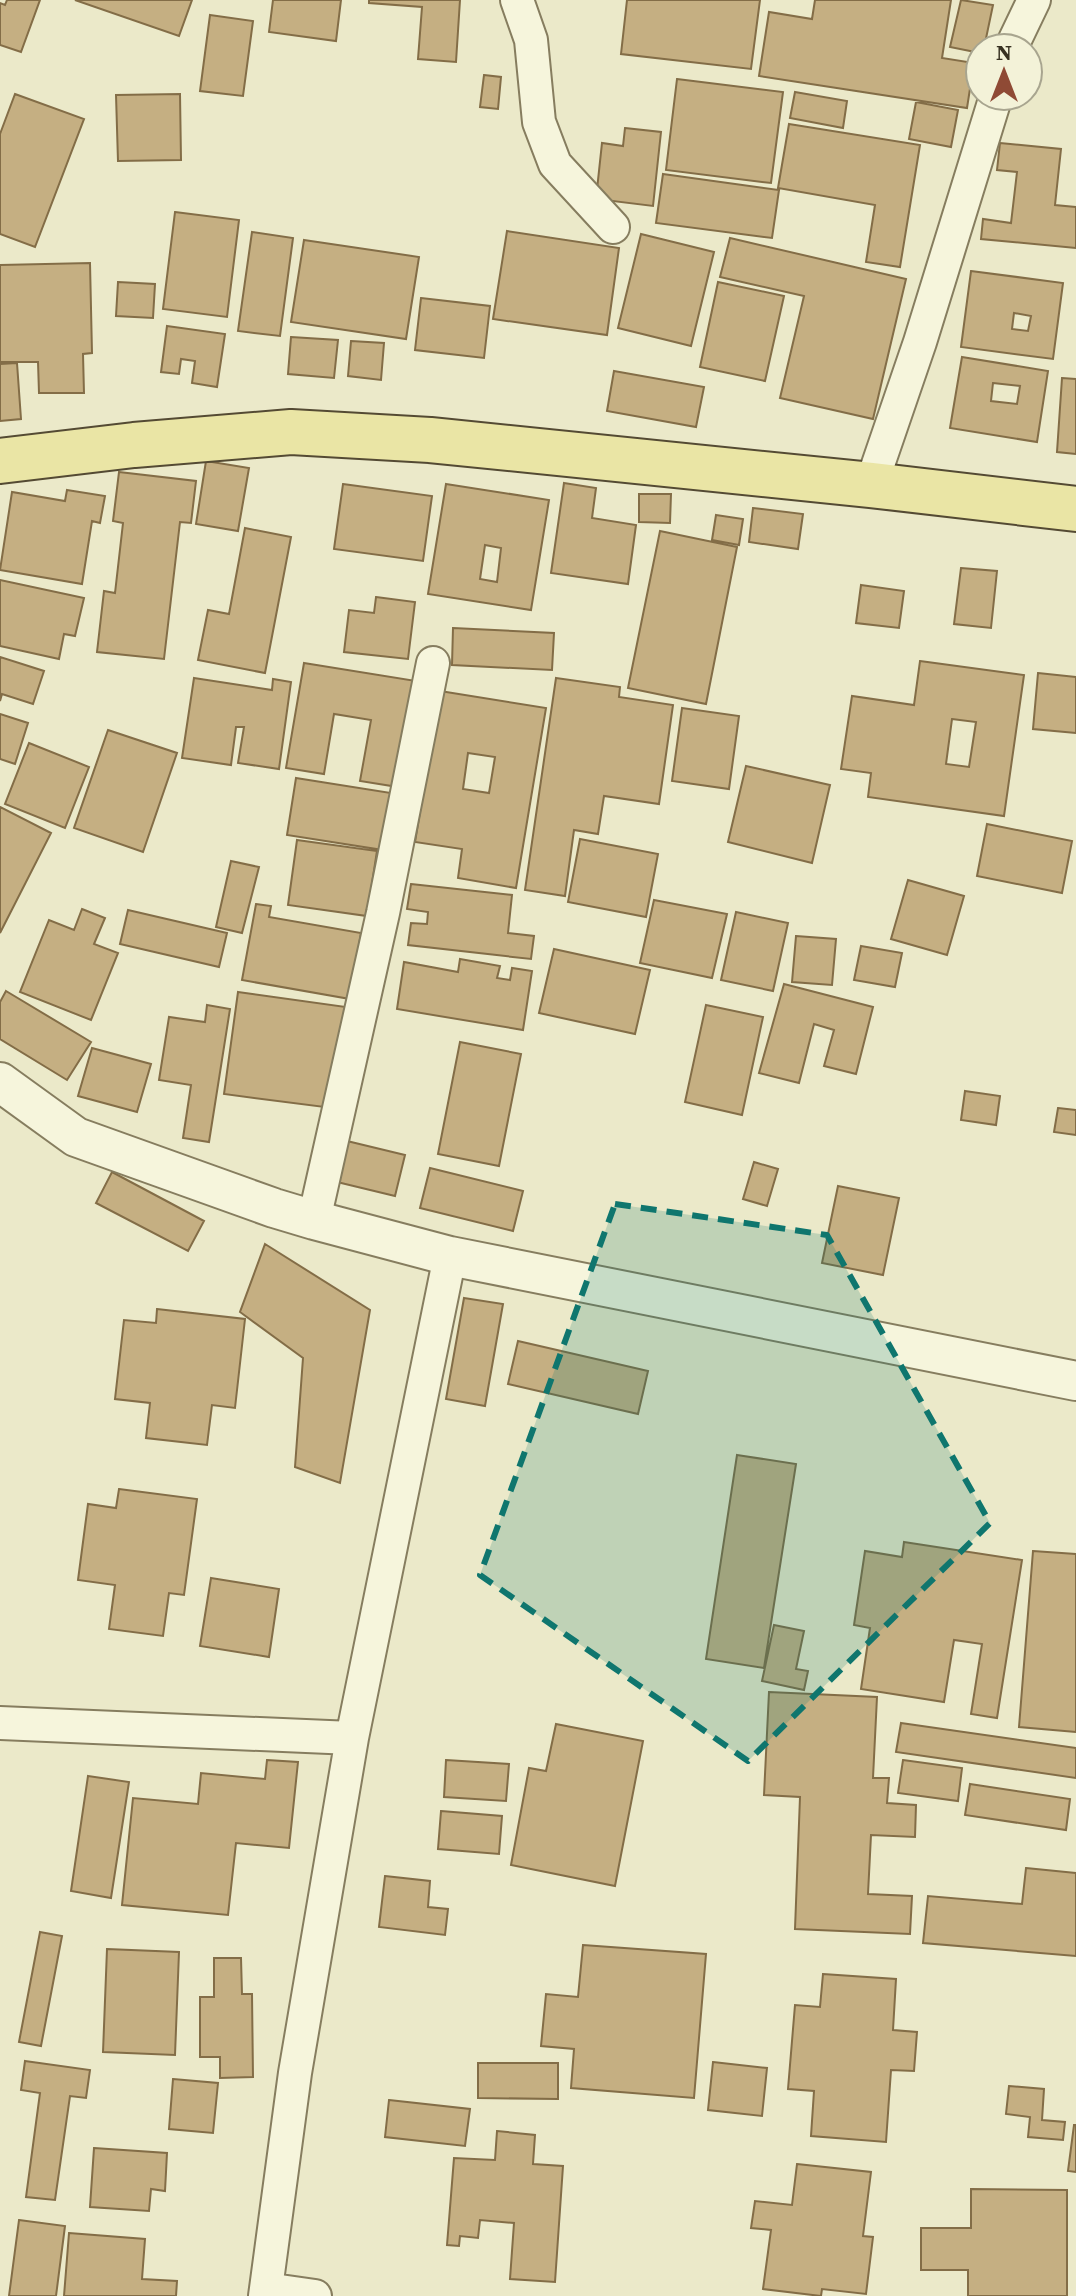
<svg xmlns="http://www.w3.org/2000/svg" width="1076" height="2296" viewBox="0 0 1076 2296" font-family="'Source Serif 4',serif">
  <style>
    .building { fill: #c5af82; stroke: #836d47; stroke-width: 2; fill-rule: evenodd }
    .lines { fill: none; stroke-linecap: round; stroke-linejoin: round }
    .minor-casing { stroke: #867d5f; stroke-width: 36 }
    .tertiary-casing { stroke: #867d5f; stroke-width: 42 }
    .primary-casing { stroke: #544a33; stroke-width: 48 }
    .minor { stroke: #f6f5dc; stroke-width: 32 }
    .tertiary { stroke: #f6f5dc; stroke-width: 38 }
    .primary { stroke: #eae5a5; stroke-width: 44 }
    .marked { fill: #0f766e; fill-opacity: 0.2; stroke: #0f766e; stroke-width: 6; stroke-dasharray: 16 10; stroke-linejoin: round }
  </style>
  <rect width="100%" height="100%" fill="#ebe9c9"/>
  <path class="building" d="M7 0H40L21 52 0 45V3L5 5Z
    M75 0H192L179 36Z
    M273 0H341L336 41 269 32Z
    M369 0H460L456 62 418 59 422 7 369 3Z
    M627 0H760L751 69 621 54Z
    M815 0H951L942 58 974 63 967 108 759 76 769 12 812 19Z
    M961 0 993 5 984 48H980V53L950 47Z
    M210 15 253 21 243 96 200 91Z
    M484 75 501 77 498 109 480 107Z
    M677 79 783 92 771 183 666 170Z
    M795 92 847 101 843 128 790 118Z
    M15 94 84 119 35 247 0 234V134Z
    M180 94 181 160 118 161 116 95Z
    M916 102 958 110 951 147 909 139Z
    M789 124 920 145 900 267 866 262 875 205 778 188Z
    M625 128 661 132 653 206 596 199 602 143 623 146Z
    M1000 143 1061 149 1055 205 1076 207V248L981 239 983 219 1011 223 1017 172 997 170Z
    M663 174 779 190 772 238 656 223Z
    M175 212 239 220 227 317 163 309Z
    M507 231 619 248 607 335 493 319Z
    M252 232 293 238 280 336 238 331Z
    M641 234 714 252 691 346 618 328Z
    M730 238 906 279 873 419 780 398 804 296 720 277Z
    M304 240 419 257 406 339 291 322Z
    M90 263 92 353 83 354 84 393H39L38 362H0V265Z
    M971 271 1063 283 1053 359 961 347ZM1014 313 1031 316 1028 331 1012 329Z
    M118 282 155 284 153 318 116 316Z
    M718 282 784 296 765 381 700 367Z
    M421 298 490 306 484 358 415 350Z
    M167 326 225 334 217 387 192 383 195 361 181 359 179 374 161 372Z
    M291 337 338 340 334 378 288 374Z
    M351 341 384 343 381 380 348 376Z
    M962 357 1048 371 1037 442 950 428ZM993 383 1020 386 1017 404 991 401Z
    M17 363 21 419 0 421V364Z
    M614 371 704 387 696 427 607 411Z
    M1062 378 1076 379V454L1057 452Z
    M206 461 249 468 238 531 196 524Z
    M119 472 196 481 191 523 180 522 164 659 97 652 104 591 115 593 123 523 113 521Z
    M564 483 596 488 592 518 636 525 628 584 551 573Z
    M343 484 432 496 423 561 334 549Z
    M446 484 549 500 531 610 428 594ZM485 545 501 548 497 582 480 579Z
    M67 490 105 496 100 523 92 521 82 584 0 570 12 492 65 501Z
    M639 494H671L670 523 639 522Z
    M753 508 803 514 798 549 749 542Z
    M716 515 743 519 739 545 712 540Z
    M245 528 291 537 265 673 198 660 208 610 229 614Z
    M660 531 737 547 706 704 628 688Z
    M961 568 997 571 991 628 954 624Z
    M0 580 84 598 75 636 64 634 59 659 0 646Z
    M861 585 904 591 899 628 856 623Z
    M376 597 415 602 408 659 344 652 349 610 374 613Z
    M453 628 554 633 552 670 452 665Z
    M0 657 44 671 33 704 2 694 0 701Z
    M920 661 1024 675 1004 816 868 797 871 773 841 769 852 696 914 705ZM952 719 976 722 969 767 946 764Z
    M304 663 416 681 398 787 360 781 371 720 334 714 324 774 286 768Z
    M1038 673 1076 677V733L1033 729Z
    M194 678 272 690 273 679 291 682 279 769 238 763 244 727H236L231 765 182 758Z
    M556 678 620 687 619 697 673 705 659 804 604 796 598 834 574 830 565 896 525 890Z
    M440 691 546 708 516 888 458 878 462 849 415 842ZM468 753 495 757 489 793 463 789Z
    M682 708 739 716 729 789 672 781Z
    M0 714 28 723 15 764 0 759Z
    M108 730 177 753 143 852 74 828Z
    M29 743 89 767 65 828 5 804Z
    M746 766 830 785 812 863 728 842Z
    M296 778 391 793 383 850 287 835Z
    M0 807 51 833 0 933Z
    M987 824 1072 841 1062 893 977 876Z
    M580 839 658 854 646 917 568 902Z
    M297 840 377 851 367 916 288 905Z
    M231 861 259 867 242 933 216 927Z
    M908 880 964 896 947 955 891 939Z
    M411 884 512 895 508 933 534 936 531 959 408 945 411 923 427 924 428 912 407 909Z
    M654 900 727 914 712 978 640 963Z
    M256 904 271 906 269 917 361 933 350 999 242 980Z
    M82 909 105 918 94 944 118 953 91 1020 20 992 49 920 74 930Z
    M128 910 227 933 219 967 120 944Z
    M736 912 788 923 773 991 721 980Z
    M796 936 836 939 832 985 792 982Z
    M861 946 902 953 895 987 854 980Z
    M554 949 650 970 635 1034 539 1013Z
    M460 959 500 966 497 978 510 980 512 968 532 971 523 1030 397 1009 404 962 458 972Z
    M784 984 873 1007 856 1074 824 1066 834 1030 814 1024 799 1083 759 1073Z
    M6 991 91 1042 67 1080 0 1039V1002Z
    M238 992 346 1007 332 1108 224 1094Z
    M207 1005 230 1009 209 1142 183 1138 191 1085 159 1080 169 1017 205 1022Z
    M706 1005 763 1017 742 1115 685 1102Z
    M460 1042 521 1054 499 1166 438 1154Z
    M92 1048 151 1064 137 1112 78 1096Z
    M965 1091 1000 1096 996 1125 961 1120Z
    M1058 1108 1076 1110V1135L1054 1132Z
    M347 1141 405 1155 395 1196 337 1182Z
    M754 1162 778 1169 767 1206 743 1199Z
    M430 1168 523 1191 513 1231 420 1208Z
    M112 1172 204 1221 188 1251 96 1203Z
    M838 1186 899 1198 883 1275 822 1263Z
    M265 1244 370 1310 340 1483 295 1467 303 1358 240 1312Z
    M464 1298 503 1304 485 1406 446 1399Z
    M157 1309 245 1319 235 1408 212 1405 207 1445 146 1438 150 1403 115 1399 124 1320 156 1323Z
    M518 1341 648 1371 638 1414 508 1384Z
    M737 1455 796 1464 764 1668 706 1659Z
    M119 1489 197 1499 184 1595 169 1593 163 1636 109 1629 115 1585 78 1580 88 1504 116 1508Z
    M904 1542 1022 1560 997 1718 971 1714 982 1644 954 1640 944 1702 861 1689 870 1628 854 1625 865 1551 902 1557Z
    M1033 1551 1076 1554V1732L1019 1727Z
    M211 1578 279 1589 269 1657 200 1646Z
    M774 1625 804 1631 796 1669 808 1671 804 1690 762 1681Z
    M769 1692 877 1697 873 1778H889L887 1803 916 1805 915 1837 871 1835 868 1894 912 1896 910 1934 795 1929 800 1797 764 1795Z
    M901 1723 1076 1748V1778L896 1752Z
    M556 1724 643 1741 615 1886 511 1865 529 1768 546 1771Z
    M267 1760 298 1762 289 1848 236 1843 228 1915 122 1905 133 1798 198 1804 201 1773 265 1779Z
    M446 1760 509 1764 506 1801 444 1797Z
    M903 1760 962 1768 958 1801 898 1793Z
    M88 1776 129 1782 111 1898 71 1891Z
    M970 1784 1070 1799 1066 1830 965 1815Z
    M441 1811 502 1816 499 1854 438 1849Z
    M1026 1868 1076 1873V1956L923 1943 928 1896 1022 1904Z
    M385 1876 430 1881 428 1907 448 1909 445 1935 379 1927Z
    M40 1932 62 1936 41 2046 19 2042Z
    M583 1945 706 1954 694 2098 571 2088 574 2049 541 2046 546 1994 578 1997Z
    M107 1949 179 1952 175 2055 103 2052Z
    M214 1958H241L242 1994H252L253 2077 220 2078V2057H200V1997H214Z
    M823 1974 896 1979 893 2030 917 2032 914 2071 891 2070 886 2142 811 2136 814 2091 788 2089 795 2005 820 2007Z
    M25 2061 90 2070 86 2098 70 2096 55 2200 26 2197 40 2093 21 2090Z
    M713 2062 767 2068 762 2116 708 2110Z
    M478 2063H558V2099L478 2098Z
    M173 2079 218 2083 213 2133 169 2129Z
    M1009 2086 1044 2089 1042 2120 1065 2122 1063 2140 1028 2137 1030 2117 1006 2114Z
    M389 2100 470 2109 465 2146 385 2137Z
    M1074 2125H1076V2172L1068 2171Z
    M497 2131 535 2135 533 2164 563 2166 555 2282 510 2279 514 2223 480 2220 478 2238 460 2236 459 2246 447 2245 454 2158 495 2160Z
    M94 2148 167 2153 165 2191 151 2189 149 2211 90 2207Z
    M797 2164 871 2172 863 2236 873 2237 866 2294 822 2289 821 2296 763 2289 771 2230 751 2228 755 2201 792 2205Z
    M971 2189 1067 2190V2296H968V2270H921V2228H971Z
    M19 2220 65 2226 56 2296H9Z
    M69 2233 145 2239 142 2279 177 2281 176 2296H64Z"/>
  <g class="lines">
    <g class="minor-casing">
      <path id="minor" d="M517 0 531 40 539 122 555 164 613 227
        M1011 48 1034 0
        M871 485 920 342 996 96
        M314 1220 383 913 433 663
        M0 1723 352 1738
        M266 2289 315 2296
        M265 2296 295 2073 352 1738 450 1256"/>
    </g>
    <g class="tertiary-casing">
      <path id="tertiary" d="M0 1082 76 1137 274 1208 314 1220 450 1256 1076 1381"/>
    </g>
    <g class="primary-casing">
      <path id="primary" d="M0 461 134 445 291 432 430 440 871 485 1076 509"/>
    </g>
    <use href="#minor" class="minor"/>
    <use href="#tertiary" class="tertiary"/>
    <use href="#primary" class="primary"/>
  </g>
  <path class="marked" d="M615 1204 827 1235 990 1523 748 1761 480 1575Z"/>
  <g transform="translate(1004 72)"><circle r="38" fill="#f3f2d8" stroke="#a8a58f" stroke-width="2"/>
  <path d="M0-6L14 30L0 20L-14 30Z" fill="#8f4a35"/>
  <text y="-12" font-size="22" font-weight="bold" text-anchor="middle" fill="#373121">N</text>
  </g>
</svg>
